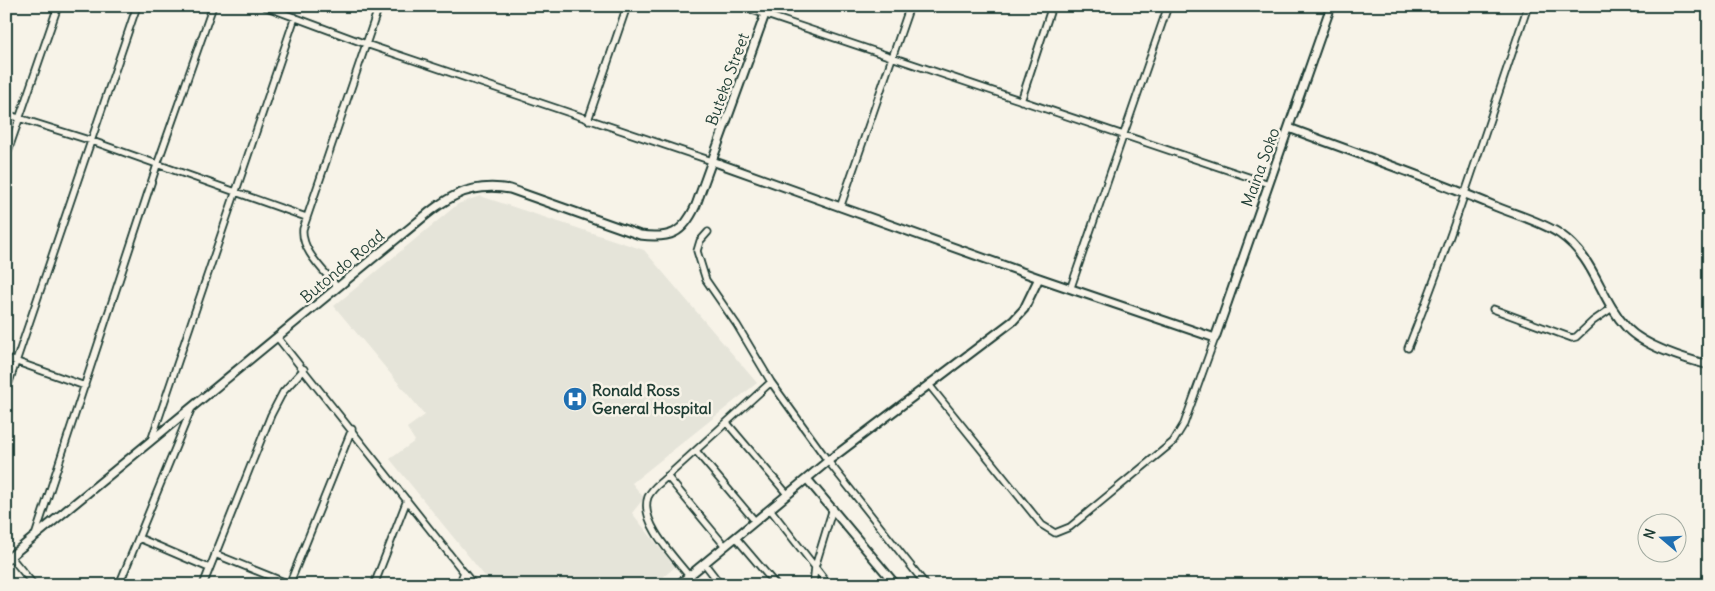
<svg xmlns="http://www.w3.org/2000/svg" width="1715" height="591" viewBox="0 0 1715 591" font-family="Delius,sans-serif">
  <style>
    .built { fill: #e5e4d9 }
    .lines { fill: none; stroke-linecap: round; stroke-linejoin: round }
    .minor-casing { stroke: #1f3d34; stroke-width: 9 }
    .tertiary-casing { stroke: #1f3d34; stroke-width: 11 }
    .minor { stroke: #f7f3e8; stroke-width: 5.5 }
    .tertiary { stroke: #f7f3e8; stroke-width: 7 }
    .labels { text-anchor: middle; stroke-width: 5; stroke-linejoin: round; paint-order: stroke }
    .street-label { font-size: 16px; fill: #1f3d34; stroke: #f7f3e8 }
    .poi-label { font-size: 16px; font-weight: bold; fill: #1f3d34; stroke: #f7f3e8; text-anchor: start }
  </style>
  <rect width="100%" height="100%" fill="#f7f3e8"/>
  <filter id="ink" filterUnits="userSpaceOnUse"><feTurbulence type="fractalNoise" baseFrequency=".02" numOctaves="2"/><feDisplacementMap in="SourceGraphic" scale="10" xChannelSelector="R" yChannelSelector="G"/><feConvolveMatrix kernelMatrix="1 2 1 2 8 2 1 2 1" color-interpolation-filters="sRGB"/></filter>
  <g filter="url(#ink)">
    <path class="built" d="M480 196 644 250 757 383 632 483 644 498 632 513 675 567 654 585H492L390 459 415 441 407 428 425 415 334 306 458 204Z"/>
    <g class="lines">
      <g class="minor-casing">
        <path id="minor" d="M264 6 366 44 712 161
          M740 6 1269 184
          M1021 101 1052 6
          M6 114 92 141 306 217
          M588 120 627 6
          M6 157 58 6
          M841 205 910 6
          M708 232 700 241 697 251 706 280 737 325 771 382 828 461 926 585
          M337 287C324 270 301 251 303 229L379 6
          M1071 287 1168 6
          M1493 309 1572 338 1576 337 1593 321 1612 308
          M277 337 474 585
          M1408 348C1453 236 1489 120 1528 6
          M6 358 85 386
          M930 386 1042 525 1055 533 1070 527 1173 442 1184 424 1215 338
          M6 391 137 6
          M727 423 788 495
          M151 441 295 17
          M696 451 755 521
          M667 476 725 546
          M770 509 829 585
          M35 536 157 165 213 6
          M139 538 209 568
          M736 538 776 585
          M215 554 289 584
          M10 556 34 585
          M704 563 721 585
          M689 576C675 558 639 522 648 497 651 491 656 486 661 482L771 382
          M119 585 192 407
          M203 585 271 415 283 392 304 369
          M289 585 352 429
          M374 585 407 500
          M459 585 464 572
          M813 585 815 567 833 508
          M1703 585 1709 572"/>
      </g>
      <g class="tertiary-casing">
        <path id="tertiary" d="M1289 128C1358 154 1429 178 1497 207 1517 215 1542 222 1560 234 1596 259 1599 298 1627 328 1644 346 1685 359 1709 365
          M712 161 1039 278 1215 338 1331 6
          M807 479 896 585
          M6 560 400 236C437 207 459 180 510 189L640 235C670 239 683 234 696 205L768 6
          M678 585 828 461 1013 321 1024 309 1039 278"/>
      </g>
      <use href="#minor" class="minor"/>
      <use href="#tertiary" class="tertiary"/>
    </g>
  </g>
  <defs>
    <g id="hospital-disc" transform="scale(1.25)"><circle r="9.5" fill="#1f6fb2" stroke="#f7f3e8"/><path d="M-5-5h3v3.5h4V-5h3V5h-3V1.5h-4V5h-3Z" fill="#fff"/></g>
  </defs>
  <g fill-rule="evenodd">
    <use href="#hospital-disc" x="575" y="399"/>
  </g>
  <g class="labels">
    <g class="street-label">
      <text transform="translate(727 79) rotate(-70)" y="6">Buteko Street</text>
      <text transform="translate(1260 167) rotate(-70)" y="6">Maina Soko</text>
      <text transform="translate(342 266) rotate(-40)" y="6">Butondo Road</text>
    </g>
    <g class="poi-label">
      <text x="592" y="396">Ronald Ross<tspan x="592" dy="18">General Hospital</tspan></text>
    </g>
  </g>
  <rect width="1715" height="591" fill="none" stroke="#f7f3e8" stroke-width="25"/>
  <rect x="12" y="12" width="1690" height="566" fill="none" stroke="#1f3d34" stroke-width="2" filter="url(#ink)"/>
  <g transform="translate(1662 538) rotate(289)"><circle r="24" fill="#f7f3e8" stroke="#a1aaa0"/>
  <path d="M0-4L9 19L0 12L-9 19Z" fill="#1f6fb2"/>
  <text y="-8" font-size="14" font-weight="bold" text-anchor="middle" fill="#1f3d34">N</text>
  </g>
</svg>
